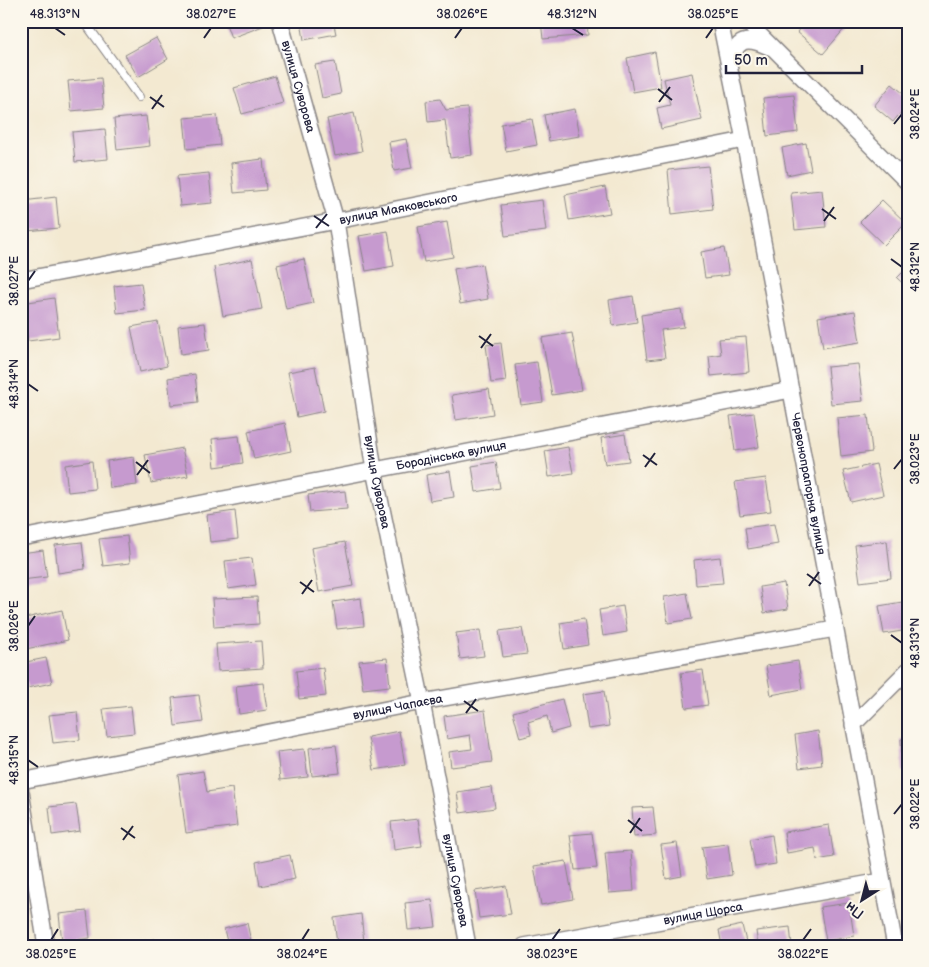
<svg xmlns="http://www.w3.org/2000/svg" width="929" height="967" viewBox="0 0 929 967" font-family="'Balsamiq Sans',sans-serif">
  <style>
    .building { fill: #c69acf }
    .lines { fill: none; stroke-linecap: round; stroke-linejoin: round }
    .lane-casing { stroke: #8a8686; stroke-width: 10 }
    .street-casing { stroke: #8a8686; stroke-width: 18 }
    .lane { stroke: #fff; stroke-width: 8 }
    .street { stroke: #fff; stroke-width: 15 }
    .ticks { fill: none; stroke: #22223b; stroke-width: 2 }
    .labels { text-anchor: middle; stroke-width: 4; stroke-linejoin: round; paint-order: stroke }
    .street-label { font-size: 12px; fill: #22223b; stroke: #fbf7ec }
    .neatline { fill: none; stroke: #22223b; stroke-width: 2 }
    .ticks-label { font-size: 12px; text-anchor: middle; fill: #22223b }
  </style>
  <rect width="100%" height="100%" fill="#fbf7ec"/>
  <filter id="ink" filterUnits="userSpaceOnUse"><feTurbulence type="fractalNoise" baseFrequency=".02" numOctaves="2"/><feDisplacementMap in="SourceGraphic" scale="10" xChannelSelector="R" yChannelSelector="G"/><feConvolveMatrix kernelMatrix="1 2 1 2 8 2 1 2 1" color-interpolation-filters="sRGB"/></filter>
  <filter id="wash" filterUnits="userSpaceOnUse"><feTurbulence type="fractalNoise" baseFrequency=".0096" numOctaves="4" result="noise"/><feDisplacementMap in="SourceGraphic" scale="20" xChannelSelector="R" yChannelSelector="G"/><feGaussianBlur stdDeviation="1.12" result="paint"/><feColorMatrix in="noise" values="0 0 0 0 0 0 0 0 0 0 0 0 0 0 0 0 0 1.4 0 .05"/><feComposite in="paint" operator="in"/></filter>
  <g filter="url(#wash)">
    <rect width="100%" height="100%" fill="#f3e9d1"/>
    <g id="blocks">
      <path class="building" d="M225 21H261L263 26 231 38Z
        M301 21H333L336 34 304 40Z
        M541 21H587L588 35 543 39Z
        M806 21H851L823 54 797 32Z
        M156 38 168 59 138 77 125 55Z
        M655 52 661 87 633 92 627 58Z
        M335 62 341 94 322 98 315 65Z
        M692 73 702 120 661 129 657 108 670 105 664 79Z
        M275 76 283 103 242 114 234 88Z
        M101 78 104 108 71 111 68 81Z
        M892 84 908 97V104L893 122 874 106Z
        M794 95 798 132 767 136 763 98Z
        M440 99 446 110 467 108 472 155 450 158 445 120 428 122 426 101Z
        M575 109 580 136 549 141 544 115Z
        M354 113 362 151 335 156 327 119Z
        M217 115 220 145 187 149 184 118Z
        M146 116 150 146 117 150 114 119Z
        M532 119 537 145 506 151 501 124Z
        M105 129 108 159 75 162 72 132Z
        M406 139 412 168 394 171 389 142Z
        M806 143 811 170 787 175 782 148Z
        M263 159 266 190 234 193 231 163Z
        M708 166 713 209 672 214 668 170Z
        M209 173 212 203 180 206 177 176Z
        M605 187 610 213 569 220 565 195Z
        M822 190 826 227 795 230 791 193Z
        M56 197 59 228 26 231 23 201Z
        M542 200 546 231 505 236 501 205Z
        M882 200 906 223 884 245 860 222Z
        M447 222 453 257 424 262 418 227Z
        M388 231 394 266 366 271 359 236Z
        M724 248 729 275 705 278 701 252Z
        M252 259 262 309 223 316 214 267Z
        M304 259 313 303 286 309 277 265Z
        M482 264 488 299 460 304 454 269Z
        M908 267V288L897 278Z
        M141 283 145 310 117 313 114 286Z
        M633 296 637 322 613 326 609 300Z
        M54 298 59 337 28 341 22 303Z
        M681 309 684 327 661 330 665 358 647 360 641 315Z
        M855 311 860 342 823 348 818 317Z
        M158 322 167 366 140 372 131 327Z
        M205 323 209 350 181 354 178 326Z
        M572 333 582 390 552 395 542 338Z
        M746 337 749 372 711 376 709 356 721 354 719 339Z
        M501 343 506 381 491 383 486 345Z
        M537 362 543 402 521 405 515 365Z
        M858 364 863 401 831 404 827 367Z
        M315 367 324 411 297 417 288 372Z
        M195 374 198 402 171 405 168 378Z
        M489 389 493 414 456 420 452 395Z
        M754 413 759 447 735 451 730 416Z
        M868 415 872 452 841 456 837 418Z
        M285 423 291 451 254 459 248 431Z
        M625 434 629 461 605 464 601 438Z
        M239 436 243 463 215 467 212 439Z
        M568 447 573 473 549 477 545 451Z
        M182 448 188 476 151 483 145 455Z
        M134 457 137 485 110 488 107 461Z
        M92 461 95 489 68 492 65 465Z
        M496 462 500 488 476 492 472 466Z
        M876 464 883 495 851 502 843 471Z
        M450 471 454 497 430 501 426 475Z
        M766 478 771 511 740 515 735 482Z
        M345 491 347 509 310 512 308 495Z
        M235 511 238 539 210 542 207 515Z
        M774 524 778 544 748 549 745 528Z
        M127 536 130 563 103 566 99 539Z
        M887 541 891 578 860 582 855 545Z
        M82 542 85 569 58 573 55 545Z
        M345 542 353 586 319 592 311 548Z
        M43 550 47 577 21 580V553Z
        M720 557 723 583 696 585 694 560Z
        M252 558 256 585 228 589 225 561Z
        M784 583 788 609 764 613 760 587Z
        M687 593 692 619 668 623 664 597Z
        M257 597 259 624 214 627 212 599Z
        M361 598 364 626 337 629 333 602Z
        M908 601V630L884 634 879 606Z
        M623 606 627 632 603 636 599 610Z
        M62 610 68 640 26 649 21 625V619Z
        M584 619 588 645 564 649 560 623Z
        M522 628 527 654 503 657 499 631Z
        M480 630 484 656 460 659 456 633Z
        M261 641 263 668 218 671 216 644Z
        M46 658 52 683 27 688 21 663Z
        M387 658 390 686 363 689 359 661Z
        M798 661 802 689 771 695 766 666Z
        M323 668 326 696 299 699 296 671Z
        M703 670 708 705 686 708 681 673Z
        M263 683 267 710 239 714 236 686Z
        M604 691 609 726 588 729 583 694Z
        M199 695 203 722 175 726 172 698Z
        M562 699 569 728 551 733 547 716 528 722 531 735 520 738 513 712Z
        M131 706 134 733 107 736 103 709Z
        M485 710 492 762 451 767 449 752 472 749 470 735 447 739 444 716Z
        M77 712 80 740 53 743 49 715Z
        M399 731 405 765 374 770 368 737Z
        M818 731 822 765 799 768 795 735Z
        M901 739H908V772H903Z
        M336 745 340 773 312 776 309 748Z
        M304 749 308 777 280 780 277 752Z
        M203 771 207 792 232 788 237 826 186 833 178 775Z
        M492 787 495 808 460 813 457 792Z
        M76 804 80 831 52 835 49 807Z
        M653 807 656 835 634 837 632 808Z
        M418 819 422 846 394 850 391 822Z
        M829 825 834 857 817 860 815 848 787 853 784 832Z
        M592 833 597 868 575 870 570 835Z
        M772 835 776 864 755 867 750 839Z
        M677 843 682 876 666 879 661 845Z
        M728 844 732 875 707 879 702 847Z
        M631 851 634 891 609 893 605 853Z
        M290 855 295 879 260 886 256 862Z
        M566 861 573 899 541 905 534 866Z
        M506 886 511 914 479 918 475 891Z
        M432 900 436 927 408 930 405 903Z
        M849 903 854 936 826 941 820 907Z
        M87 911 90 938 62 942 59 914Z
        M361 914 364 942 337 945 334 918Z
        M247 923 252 946H228L224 929Z
        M742 925 747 946H722L719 930Z
        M790 927 792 946H758L756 931Z
        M155 939 156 946H134V942Z"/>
    </g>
  </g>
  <g filter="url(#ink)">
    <use href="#blocks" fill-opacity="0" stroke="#8a8686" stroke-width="1"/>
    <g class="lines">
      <g class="lane-casing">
        <path id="lane" d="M84 21 139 97"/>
      </g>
      <g class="street-casing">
        <g id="street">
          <path id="s1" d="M280 21 336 221 374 470 422 702 468 946"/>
          <path id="s2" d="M720 21 744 140 895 946"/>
          <path d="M746 21 908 183"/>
          <path d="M729 63C738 39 745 36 769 47"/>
          <path id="s3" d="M21 280 336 221 744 140"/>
          <path id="s4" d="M21 538 791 390"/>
          <path d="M853 725 908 670"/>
          <path id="s5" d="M21 781 422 702 835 629"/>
          <path d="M21 792 46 946"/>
          <path id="s6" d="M524 946 882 881"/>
        </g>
      </g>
      <use href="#lane" class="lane"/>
      <use href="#street" class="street"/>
    </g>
  </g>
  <path class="ticks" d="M55 28 65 35M572 28 583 35M204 38 211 28M455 38 462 28M706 38 713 28M658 89 672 100M150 97 164 107M659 102 670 87M152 109 162 95M894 124 902 114M822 209 836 219M314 216 329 226M824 221 834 207M316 228 327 214M891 259 902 267M28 281 35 271M479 336 493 346M481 348 491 334M28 384 38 391M643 455 657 465M136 462 150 473M645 467 655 453M894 469 902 459M137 475 148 460M807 574 821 584M300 582 314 592M809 586 819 572M302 594 312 580M28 626 35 616M891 635 902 643M464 701 478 711M466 713 476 699M28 760 38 767M894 814 902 804M628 820 642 831M121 828 135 838M630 833 640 818M123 840 133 826M51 940 58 929M302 940 309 929M552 940 560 929M803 940 811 929"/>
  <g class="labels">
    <g class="street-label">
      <text dy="4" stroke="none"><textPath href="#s1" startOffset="68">вулиця Суворова</textPath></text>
      <text dy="4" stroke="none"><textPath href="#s3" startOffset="384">вулиця Маяковського</textPath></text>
      <text dy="4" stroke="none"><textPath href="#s4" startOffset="438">Бородінська вулиця</textPath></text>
      <text dy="4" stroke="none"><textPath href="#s1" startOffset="472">вулиця Суворова</textPath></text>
      <text dy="4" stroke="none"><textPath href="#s2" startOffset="471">Червонопрапорна вулиця</textPath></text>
      <text dy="4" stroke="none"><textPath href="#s5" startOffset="384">вулиця Чапаєва</textPath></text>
      <text dy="4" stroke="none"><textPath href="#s1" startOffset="878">вулиця Суворова</textPath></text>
      <text dy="4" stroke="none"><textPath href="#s6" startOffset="182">вулиця Щорса</textPath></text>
    </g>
  </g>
  <rect width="929" height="967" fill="none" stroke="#fbf7ec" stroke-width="55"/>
  <g transform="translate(862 900) rotate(216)" stroke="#fbf7ec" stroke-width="4" paint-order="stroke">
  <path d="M0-4L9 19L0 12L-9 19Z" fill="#22223b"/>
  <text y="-8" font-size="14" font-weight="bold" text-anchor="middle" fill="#22223b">Пн</text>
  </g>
  <path d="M726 65v8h136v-8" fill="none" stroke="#22223b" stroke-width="2.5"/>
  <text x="734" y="65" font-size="15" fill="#22223b" stroke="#fbf7ec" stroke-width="4" paint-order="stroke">50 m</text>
  <rect x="28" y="28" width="874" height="912" class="neatline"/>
  <g class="ticks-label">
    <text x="55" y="18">48.313°N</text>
    <text x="211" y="18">38.027°E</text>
    <text x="462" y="18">38.026°E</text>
    <text x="572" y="18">48.312°N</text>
    <text x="713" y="18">38.025°E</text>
    <text transform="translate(915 114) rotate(-90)" y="4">38.024°E</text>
    <text transform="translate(915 267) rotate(-90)" y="4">48.312°N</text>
    <text transform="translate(14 281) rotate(-90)" y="4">38.027°E</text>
    <text transform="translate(14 384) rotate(-90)" y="4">48.314°N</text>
    <text transform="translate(915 459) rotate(-90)" y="4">38.023°E</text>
    <text transform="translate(14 626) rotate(-90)" y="4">38.026°E</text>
    <text transform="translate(915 643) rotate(-90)" y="4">48.313°N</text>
    <text transform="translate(14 760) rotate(-90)" y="4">48.315°N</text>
    <text transform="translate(915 804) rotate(-90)" y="4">38.022°E</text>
    <text x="51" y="958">38.025°E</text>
    <text x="302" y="958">38.024°E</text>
    <text x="552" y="958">38.023°E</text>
    <text x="803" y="958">38.022°E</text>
  </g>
</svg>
